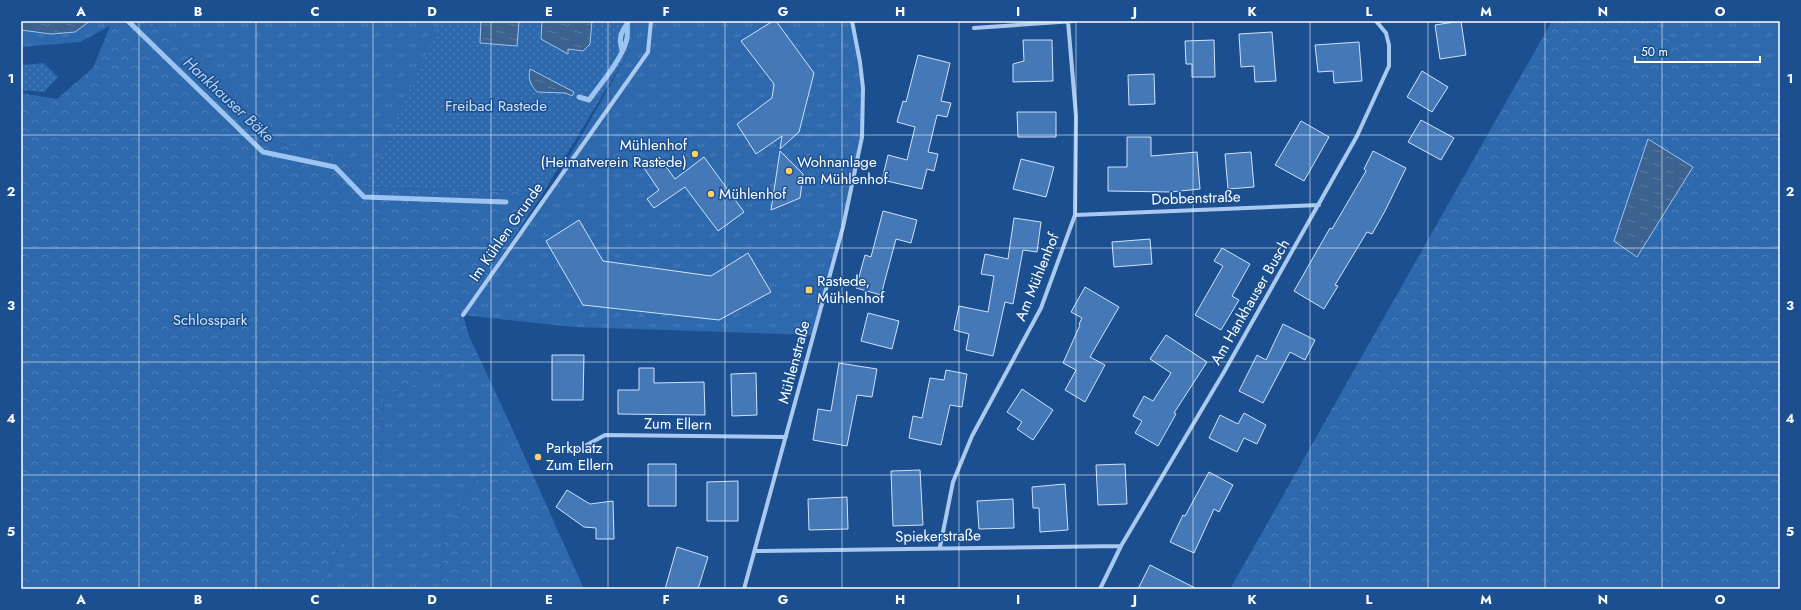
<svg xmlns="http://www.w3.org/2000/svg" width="1801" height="610" viewBox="0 0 1801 610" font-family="Jost,sans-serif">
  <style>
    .grass { fill: url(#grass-tufts) }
    .forest { fill: url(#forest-crowns) }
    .park { fill: url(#park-dots) }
    .water { fill: url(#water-ripples); stroke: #9cc4f0 }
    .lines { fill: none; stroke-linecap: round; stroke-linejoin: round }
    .stream { stroke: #9cc4f0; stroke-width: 5 }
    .building { fill: #4478b7; stroke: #cfe3fa }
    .street { stroke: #a9c9ee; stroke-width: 4 }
    .grid { fill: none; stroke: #fff; stroke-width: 1; stroke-opacity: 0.55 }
    .poi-dot { fill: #ffd166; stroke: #1b4f8f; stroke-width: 1.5 }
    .labels { text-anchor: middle; stroke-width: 3; stroke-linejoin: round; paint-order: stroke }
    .park-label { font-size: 15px; fill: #cfe3fa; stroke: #1b4f8f }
    .poi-label { font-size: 15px; fill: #fff; stroke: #1b4f8f; text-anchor: start }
    .street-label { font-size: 15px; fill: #fff; stroke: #1b4f8f }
    .water-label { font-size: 16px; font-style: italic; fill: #b5d3f5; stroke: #1b4f8f }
    .neatline { fill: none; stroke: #fff; stroke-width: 1.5 }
    .grid-label { font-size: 13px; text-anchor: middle; font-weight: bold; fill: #fff }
  </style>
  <defs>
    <pattern id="grass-tufts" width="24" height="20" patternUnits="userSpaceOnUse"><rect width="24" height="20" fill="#2e69ad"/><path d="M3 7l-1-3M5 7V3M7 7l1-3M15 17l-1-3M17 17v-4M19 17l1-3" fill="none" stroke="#4d80b9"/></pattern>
    <pattern id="forest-crowns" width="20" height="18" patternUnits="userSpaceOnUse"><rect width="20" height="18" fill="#2e69ad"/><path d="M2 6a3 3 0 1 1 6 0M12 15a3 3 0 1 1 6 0" fill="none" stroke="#4d80b9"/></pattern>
    <pattern id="park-dots" width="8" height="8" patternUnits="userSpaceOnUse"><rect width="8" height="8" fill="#2e69ad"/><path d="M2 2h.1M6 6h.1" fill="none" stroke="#4d80b9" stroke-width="1.8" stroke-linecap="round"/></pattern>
    <pattern id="water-ripples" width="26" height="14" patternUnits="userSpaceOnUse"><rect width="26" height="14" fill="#3c6290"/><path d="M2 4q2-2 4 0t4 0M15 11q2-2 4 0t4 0" fill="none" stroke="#597aa1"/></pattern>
  </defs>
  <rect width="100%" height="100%" fill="#1b4f8f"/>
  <path class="grass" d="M21 21H474L365 187 343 160 273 141 205 59 142 21 110 26 80 42 21 47Z
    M633 21H852L863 88 862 137 843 227 813 335 573 327 463 315 548 194 632 47Z
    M1646 21H1780V92L1720 79 1668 35Z
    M478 355 511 426 445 530 441 583 438 589H320L381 459 384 395 446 374Z"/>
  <path class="forest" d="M142 21 205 59 273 141 343 160 365 187 543 193 463 315 469 336 478 355 446 374 384 395 381 459 320 589H21V93L57 99 93 68 110 26Z
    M1552 21H1646L1668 35 1720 79 1780 92V589H1230Z
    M511 426 584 589H438L441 583 445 530Z"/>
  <path class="park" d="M438 21H633L632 47 543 193 365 187 438 28Z
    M44 63 58 77 44 92 21 90V65Z"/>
  <path class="water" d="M21 21H90L75 32 51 34 21 30Z
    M481 21H519L517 46 480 43Z
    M542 21H592L590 44 583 51 568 49V54L541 39Z
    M530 69 574 92 572 96 566 93 537 92C530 84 528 79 530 69Z
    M1648 139 1693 167 1637 257 1614 241Z"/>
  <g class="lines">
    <path class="stream" d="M128 21 263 152 335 167 364 197 506 202
      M622 50C619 40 620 33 627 24
      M579 97 589 100C601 83 620 62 626 42 629 35 626 28 628 21"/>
  </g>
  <path class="building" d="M773 21H776L814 73 799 132 780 149 782 136 756 154 737 124 772 98 774 84 741 41Z
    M1461 21 1466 55 1440 59 1435 25Z
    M1272 32 1276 81 1255 82 1254 66 1241 67 1239 34Z
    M1023 40H1052L1053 81 1013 82V64L1024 61Z
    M1214 40 1215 77H1192V64H1186L1185 41Z
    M1359 42 1362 81 1334 83 1333 71 1318 72 1315 45Z
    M918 55 950 63 941 101 951 103 947 117 937 115 928 152 938 154 934 171 927 169 922 189 882 180 888 155 907 160 915 127 897 122 903 101 906 102Z
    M1422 71 1448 87 1432 112 1407 97Z
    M1154 74 1155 104 1129 105 1128 75Z
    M1017 112H1056V137H1018Z
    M1421 120 1454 138 1441 160 1408 142Z
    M1301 121 1329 137 1304 181 1275 165Z
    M1127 137H1151V156L1197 152 1200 189 1170 192 1108 191V167H1127Z
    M780 151 803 174 800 198 771 210Z
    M1373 151 1406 168 1385 211 1372 234 1367 232 1335 285 1338 286 1324 309 1294 291 1330 228 1332 229 1366 171 1364 169Z
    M1251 152 1254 187 1228 189 1225 154Z
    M659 157 675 179 704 157 744 212 718 231 685 187 654 208 647 199 659 190 644 168Z
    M1021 159 1054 167 1046 197 1013 189Z
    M883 211 917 220 911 243 896 239 881 295 856 288 865 255 871 257Z
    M1014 218 1041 222 1037 252 1023 250 1013 304 1005 302 993 356 966 350 969 334 954 330 959 306 988 312 994 276 981 274 985 254 1008 259Z
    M579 220 603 261 711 276 748 253 771 292 719 320 583 305 546 241Z
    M1150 239 1152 264 1114 267 1112 242Z
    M1222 248 1250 264 1232 296 1239 300 1221 330 1195 315 1223 266 1214 261Z
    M1085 287 1119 307 1090 357 1105 365 1085 402 1065 390 1076 370 1063 363 1080 325 1079 324 1082 318 1071 312Z
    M868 313 899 321 892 349 861 341Z
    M1283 324 1315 340 1305 360 1290 352 1263 403 1239 391 1257 355 1266 360Z
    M1166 335 1207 362 1174 413 1176 414 1158 446 1135 433 1142 421 1133 416 1144 396 1153 401 1171 373 1150 359Z
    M552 355H584L583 400H552Z
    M839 363 877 369 872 397 857 395 847 446 813 440 818 409 831 411Z
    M639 368H654V383L704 382 705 415 618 414V390H639Z
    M946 370 967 374 962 407 950 405 941 445 909 438 913 416 922 418 930 378 944 380Z
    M756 373 757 415 732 416 731 374Z
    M1022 389 1053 410 1033 440 1017 429 1022 422 1007 412Z
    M1244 413 1266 425 1257 444 1244 438 1237 452 1209 438 1220 415 1238 424Z
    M648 464H676V506H648Z
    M1125 464 1127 504 1098 505 1096 465Z
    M920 470 923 525 893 526 891 471Z
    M1209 472 1233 485 1219 512 1214 509 1194 553 1170 542 1183 515 1185 516Z
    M738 481V521H707V482Z
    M1065 484 1068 530 1040 532 1039 508H1033L1032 487Z
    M567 490 590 504 613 501 614 539H596V528L584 527 556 507Z
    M847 497 848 529 809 530 808 499Z
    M1013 499 1014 528 979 529 977 501Z
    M677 547 708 557 698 589H665Z
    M1150 565 1197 589H1138Z"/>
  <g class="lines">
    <path class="street" d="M974 28 1074 21
      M1075 215 1319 205
      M463 315 648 52 651 21
      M574 452 605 435 786 437
      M940 547 953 482 972 436 1041 308 1075 215 1076 116 1068 21
      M755 551 1121 546
      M744 589 843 227 862 137 863 88 860 62 852 21
      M1100 589 1121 546 1224 372 1357 136 1389 66V45L1386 33 1376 21"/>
  </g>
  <path class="grid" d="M139 21V589M256 21V589M373 21V589M491 21V589M608 21V589M725 21V589M842 21V589M959 21V589M1076 21V589M1193 21V589M1310 21V589M1428 21V589M1545 21V589M1662 21V589M21 135H1780M21 248H1780M21 362H1780M21 475H1780"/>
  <g class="poi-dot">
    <circle cx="695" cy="154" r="4"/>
    <circle cx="789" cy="171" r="4"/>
    <circle cx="711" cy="194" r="4"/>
    <rect x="805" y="286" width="8" height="8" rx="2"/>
    <circle cx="538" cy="457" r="4"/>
  </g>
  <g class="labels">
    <g class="park-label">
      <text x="496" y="111">Freibad Rastede</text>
      <text x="210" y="325">Schlosspark</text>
    </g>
    <g class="poi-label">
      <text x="687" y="150" text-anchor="end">Mühlenhof<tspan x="687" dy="17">(Heimatverein Rastede)</tspan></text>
      <text x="797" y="167">Wohnanlage<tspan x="797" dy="17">am Mühlenhof</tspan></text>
      <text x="719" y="199">Mühlenhof</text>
      <text x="817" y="286">Rastede,<tspan x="817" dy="17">Mühlenhof</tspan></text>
      <text x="546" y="453">Parkplatz<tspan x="546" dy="17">Zum Ellern</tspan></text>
    </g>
    <g class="street-label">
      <text transform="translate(1196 198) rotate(-2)" y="5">Dobbenstraße</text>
      <text transform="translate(506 232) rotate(-55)" y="5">Im Kühlen Grunde</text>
      <text transform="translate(1037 277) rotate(-68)" y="5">Am Mühlenhof</text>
      <text transform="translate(1250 302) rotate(-60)" y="5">Am Hankhauser Busch</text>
      <text transform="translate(794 362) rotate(-75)" y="5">Mühlenstraße</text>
      <text transform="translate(678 424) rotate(1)" y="5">Zum Ellern</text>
      <text transform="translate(938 536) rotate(-1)" y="5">Spiekerstraße</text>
    </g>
    <g class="water-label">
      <text transform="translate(229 99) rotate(43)" y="6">Hankhauser Bäke</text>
    </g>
  </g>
  <rect width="1801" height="610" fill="none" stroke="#1b4f8f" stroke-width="44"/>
  <path d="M1635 56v6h125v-6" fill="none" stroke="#ffffff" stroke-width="2"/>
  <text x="1641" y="56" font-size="12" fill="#ffffff" stroke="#1b4f8f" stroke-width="3" paint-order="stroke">50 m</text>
  <rect x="22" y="22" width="1757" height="566" class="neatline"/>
  <g class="grid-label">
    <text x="81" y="16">A</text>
    <text x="198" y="16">B</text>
    <text x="315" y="16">C</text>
    <text x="432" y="16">D</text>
    <text x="549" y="16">E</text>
    <text x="666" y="16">F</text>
    <text x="783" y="16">G</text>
    <text x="900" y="16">H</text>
    <text x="1018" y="16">I</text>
    <text x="1135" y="16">J</text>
    <text x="1252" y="16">K</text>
    <text x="1369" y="16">L</text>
    <text x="1486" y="16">M</text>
    <text x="1603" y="16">N</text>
    <text x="1720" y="16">O</text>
    <text x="11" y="83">1</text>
    <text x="1790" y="83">1</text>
    <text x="11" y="196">2</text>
    <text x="1790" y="196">2</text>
    <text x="11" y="310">3</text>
    <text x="1790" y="310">3</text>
    <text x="11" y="423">4</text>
    <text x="1790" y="423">4</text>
    <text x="11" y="536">5</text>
    <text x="1790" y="536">5</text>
    <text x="81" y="604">A</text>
    <text x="198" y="604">B</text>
    <text x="315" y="604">C</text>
    <text x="432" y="604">D</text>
    <text x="549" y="604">E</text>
    <text x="666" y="604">F</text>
    <text x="783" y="604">G</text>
    <text x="900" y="604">H</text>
    <text x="1018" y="604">I</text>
    <text x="1135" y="604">J</text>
    <text x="1252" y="604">K</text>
    <text x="1369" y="604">L</text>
    <text x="1486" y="604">M</text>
    <text x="1603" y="604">N</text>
    <text x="1720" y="604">O</text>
  </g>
</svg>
